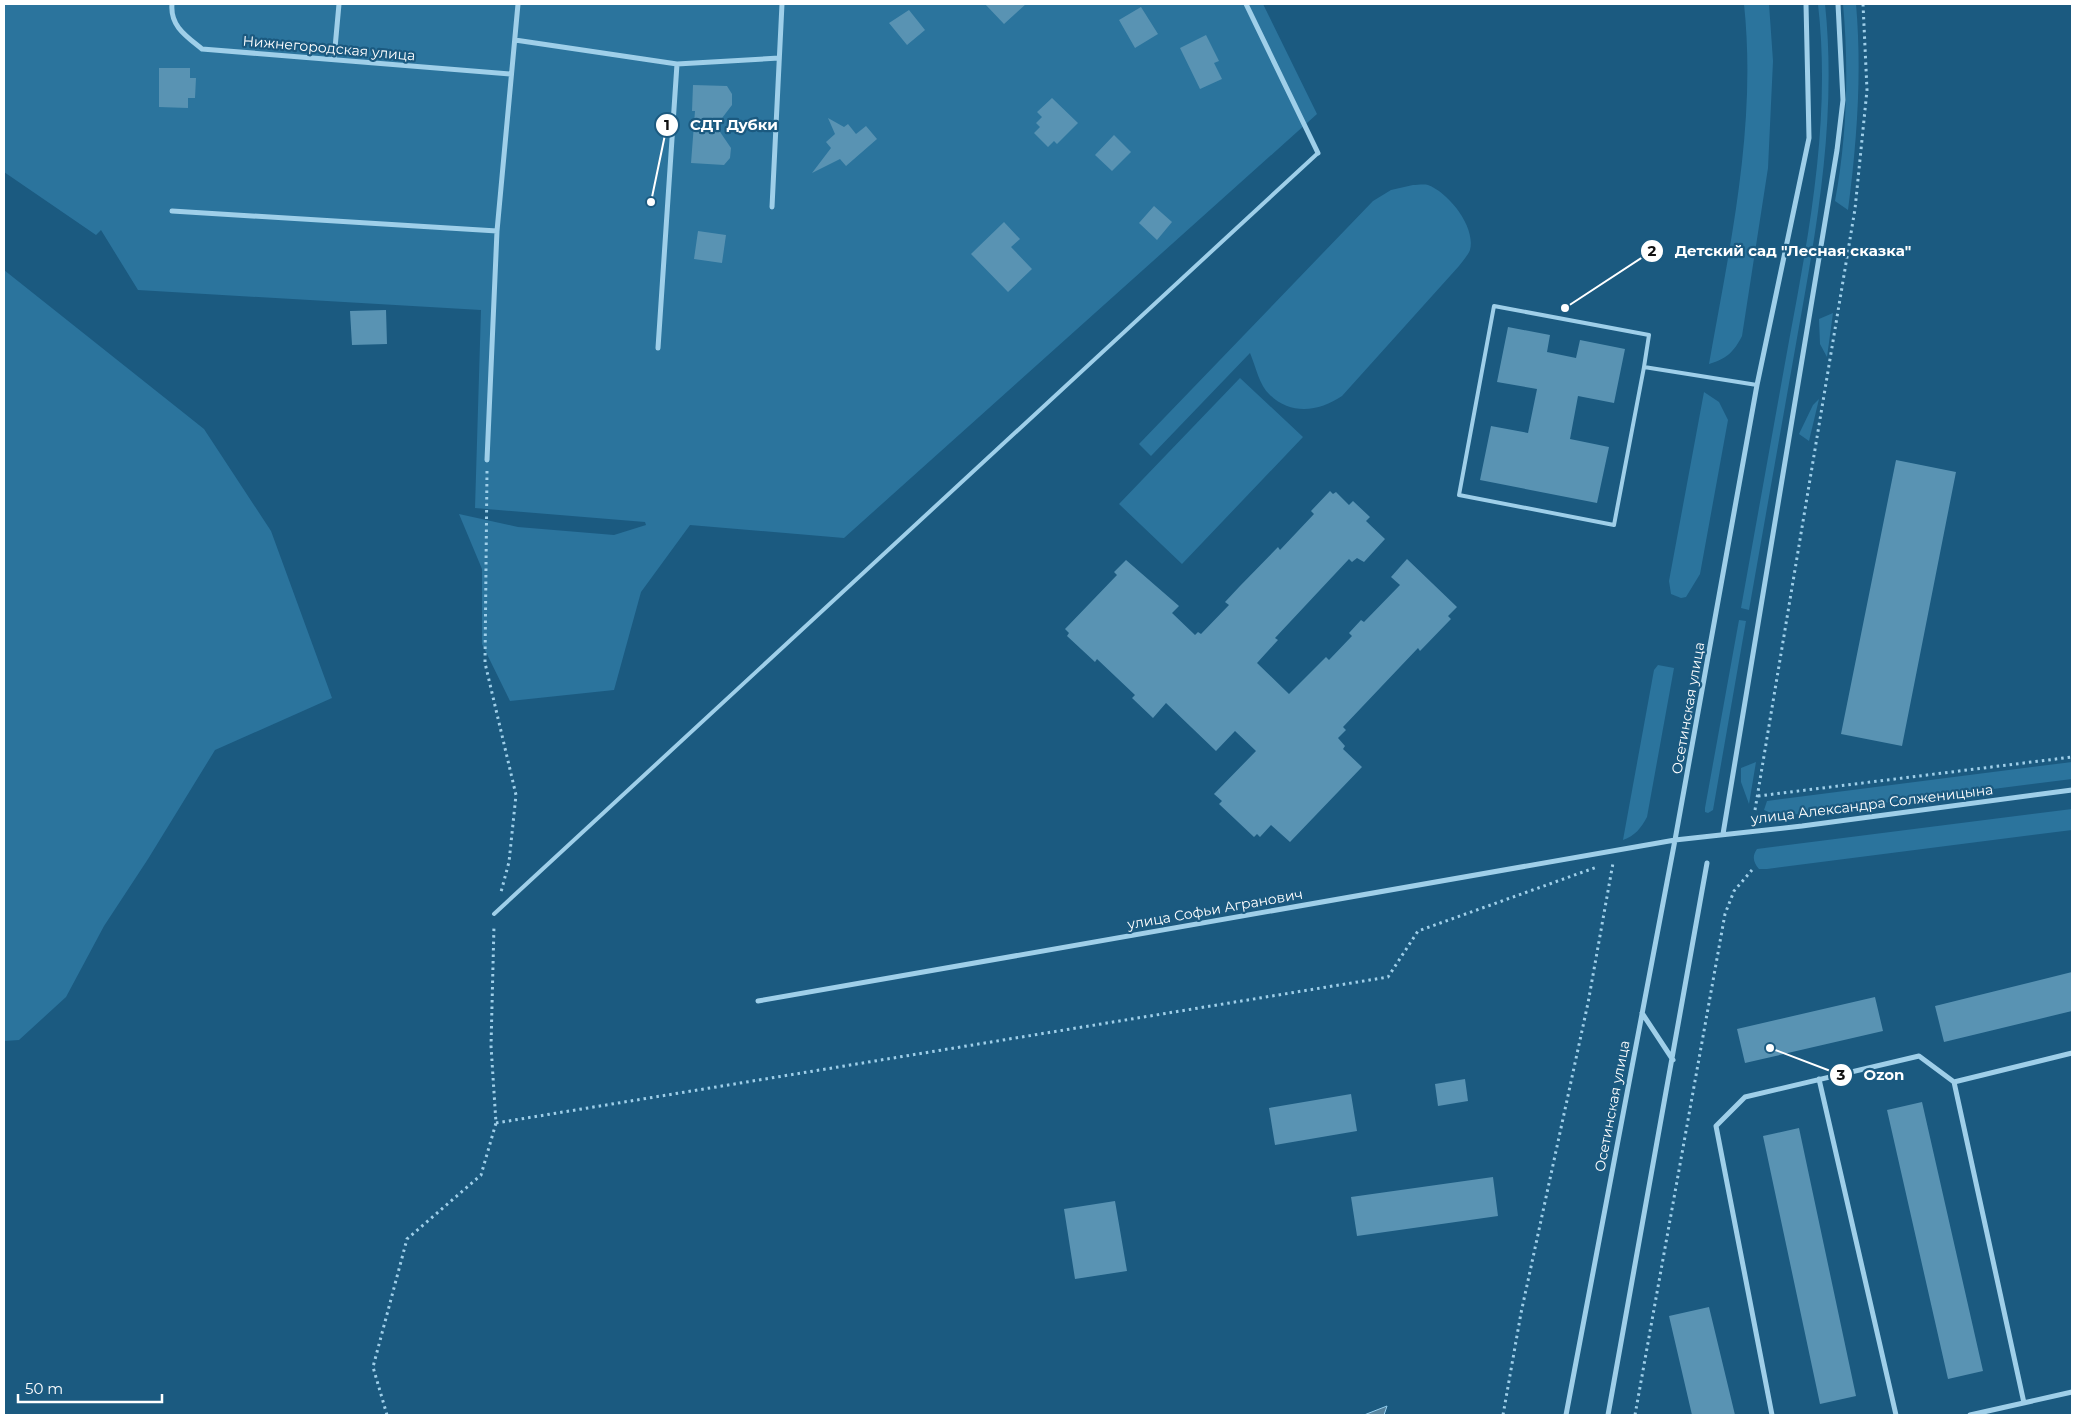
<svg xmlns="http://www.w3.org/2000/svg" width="2076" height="1419" viewBox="0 0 2076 1419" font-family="Montserrat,sans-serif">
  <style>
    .green { fill: #2b749d }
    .water { fill: #54829d; stroke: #92ccec }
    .building { fill: #5993b3 }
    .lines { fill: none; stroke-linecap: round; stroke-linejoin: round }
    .path { stroke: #9fcfe9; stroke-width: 3; stroke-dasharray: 2.5 4; stroke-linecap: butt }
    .lane { stroke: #9fcfe9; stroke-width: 4 }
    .street { stroke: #9fcfe9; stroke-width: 5 }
    .labels { text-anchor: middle; stroke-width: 4.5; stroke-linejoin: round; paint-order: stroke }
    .street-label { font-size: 14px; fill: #fff; stroke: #1b5a80 }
    .leader { fill: none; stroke: #fff; stroke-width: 2 }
    .callout-dot { fill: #fff; stroke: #1b5a80; stroke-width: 2 }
    .mark-label { font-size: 15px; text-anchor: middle; font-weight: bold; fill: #111 }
    .callout-label { font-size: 15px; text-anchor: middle; font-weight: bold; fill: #fff; stroke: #1b5a80; stroke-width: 4.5; stroke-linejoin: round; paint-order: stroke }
  </style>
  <rect width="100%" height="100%" fill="#1b5a80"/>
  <path class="green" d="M4 4H1263L1317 114 844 538 690 525 641 592 614 690 510 701 482 644V569L459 514 518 527 614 535 646 525 645 522 475 508 481 310 138 290 101 230 96 235 4 172Z
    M1744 4H1769L1773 61 1768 168 1742 336C1734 352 1726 359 1709 364 1730 245 1757 126 1744 4Z
    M1818 4H1825C1837 118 1817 226 1797 338 1781 429 1765 519 1749 610L1741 608C1757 519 1773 430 1789 341 1810 229 1831 117 1818 4Z
    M1843 4H1856C1862 73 1857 141 1848 210L1835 201C1847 137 1849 68 1843 4Z
    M1413 185C1417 185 1424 184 1428 185 1449 193 1476 227 1470 250 1468 255 1462 262 1459 266L1342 396C1320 411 1292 416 1270 395 1259 385 1256 367 1250 353L1151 456 1139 444 1373 201 1391 190Z
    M4 270 204 429 271 531 332 698 215 750 148 859 104 926 66 997 19 1040 4 1041Z
    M1833 313 1827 357 1820 344 1819 319Z
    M1240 378 1303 437 1182 564 1119 504Z
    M1704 392 1719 402 1728 420 1700 574 1686 597 1681 598 1671 594 1669 581Z
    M1819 399 1809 441 1799 434 1813 405Z
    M1739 620 1746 621 1713 810 1708 813 1705 812V808Z
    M1658 665 1674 668 1647 817C1641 828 1635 836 1623 840L1654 670Z
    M1756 762 1749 804 1741 782V768Z
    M2072 762V779L1790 815H1776L1764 810 1767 801Z
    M2072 809V830L1767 869H1759C1753 862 1752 856 1757 849Z"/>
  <path class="water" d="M1387 1406 1384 1415H1364Z"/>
  <path class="building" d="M985 4H1026L1004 24Z
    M1141 7 1158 34 1135 48 1119 20Z
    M909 10 925 30 907 45 889 23Z
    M1206 35 1219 61 1214 63 1222 79 1200 89 1180 48Z
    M159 68H190V78H196L195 98H188V108L159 107Z
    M693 85 727 86 732 94V105L716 126 731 148 730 158 724 165 691 163 695 111H692Z
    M1052 98 1078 123 1057 144 1054 141 1048 147 1034 133 1040 127 1036 123 1042 117 1037 112Z
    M828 118 844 127 848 124 856 134 866 126 877 139 846 166 840 159 812 173 831 148 826 142 835 134Z
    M1114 135 1131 152 1112 171 1095 155Z
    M1154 206 1172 222 1157 240 1139 223Z
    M1004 222 1020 239 1011 247 1032 269 1008 292 971 254Z
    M698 231 726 235 722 263 694 259Z
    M386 310 387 344 352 345 350 311Z
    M1508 327 1550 335 1547 352 1576 358 1580 340 1625 349 1614 403 1578 396 1570 439 1609 447 1597 503 1480 480 1491 426 1528 433 1537 389 1497 382Z
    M1896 460 1956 472 1902 746 1841 734Z
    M1330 491 1333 494 1336 492 1349 505 1353 501 1370 517 1366 521 1385 539 1364 562 1357 558 1352 562 1349 559 1275 638 1278 640 1257 663 1289 694 1326 657 1329 660 1352 636 1349 633 1361 620 1364 622 1400 585 1391 577 1407 559 1457 607 1448 616 1451 619 1420 651 1418 648 1343 727 1346 730 1338 738 1345 746 1343 749 1362 767 1290 842 1271 825 1260 837 1257 834 1254 837 1219 804 1222 801 1214 794 1256 751 1235 731 1216 751 1166 703 1153 718 1132 698 1135 695 1097 659 1095 662 1067 636 1069 633 1065 629 1117 575 1114 572 1126 560 1179 606 1172 613 1195 635 1198 632 1201 634 1229 605 1225 602 1240 586 1278 547 1280 550 1314 514 1311 511Z
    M2072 972V1011L1944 1042 1935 1006Z
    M1875 997 1883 1031 1745 1063 1737 1029Z
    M1465 1079 1468 1101 1438 1106 1435 1084Z
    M1351 1094 1357 1131 1275 1145 1269 1108Z
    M1922 1102 1983 1371 1948 1379 1887 1110Z
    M1799 1128 1856 1396 1820 1404 1763 1136Z
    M1493 1177 1498 1216 1357 1236 1351 1197Z
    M1115 1201 1127 1271 1075 1279 1064 1209Z
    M1709 1307 1735 1415H1692L1669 1316Z"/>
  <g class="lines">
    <path class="path" d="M487 471 485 663 516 795 509 862 501 892
      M1758 796 2072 757
      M1755 810 1855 209 1867 90 1863 4
      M496 1123 1388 977 1418 931 1597 867
      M387 1415 373 1367 407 1239 481 1175 496 1123 491 1046 494 925
      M1503 1415 1521 1313 1588 1003 1613 863
      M1635 1415 1725 914 1734 891 1752 870"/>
    <path class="lane" d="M1644 367 1649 335 1494 306 1459 495 1614 525 1644 367 1757 385
      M494 914 1318 153"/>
    <path class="street" d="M172 4C170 26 186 36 202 49L511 74
      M1246 4 1318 153
      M515 40 677 64 779 58
      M334 59 339 4
      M772 207 782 4
      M172 211 497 231
      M658 348 677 64
      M487 460 497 231 518 4
      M1723 834 1837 150 1843 100 1838 4
      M758 1001 1675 840 1802 826 2072 790
      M1642 1013 1673 1060
      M1819 1079 1896 1415
      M1954 1082 2024 1403
      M1566 1415 1675 840 1757 385 1809 138 1806 4
      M1608 1415 1707 863
      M1772 1415 1716 1126 1745 1097 1919 1056 1954 1082 2072 1053
      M1970 1415 2072 1392"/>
  </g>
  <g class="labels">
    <g class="street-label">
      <text transform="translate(329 48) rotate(5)" y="5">Нижнегородская улица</text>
      <text transform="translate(1688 708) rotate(-80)" y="5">Осетинская улица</text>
      <text transform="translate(1872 804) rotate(-7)" y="5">улица Александра Солженицына</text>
      <text transform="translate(1215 909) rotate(-10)" y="5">улица Софьи Агранович</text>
      <text transform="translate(1612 1106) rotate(-79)" y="5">Осетинская улица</text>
    </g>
  </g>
  <path class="leader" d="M651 202L667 125M1565 308L1652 251M1770 1048L1841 1075"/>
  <g class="callout-dot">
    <circle cx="651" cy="202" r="5"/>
    <circle cx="1565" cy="308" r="5"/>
    <circle cx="1770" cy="1048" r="5"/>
    <circle cx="667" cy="125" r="12"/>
    <circle cx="1652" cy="251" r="12"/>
    <circle cx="1841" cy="1075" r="12"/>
  </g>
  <g class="mark-label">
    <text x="667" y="130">1</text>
    <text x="1652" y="256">2</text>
    <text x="1841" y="1080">3</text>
  </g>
  <g class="callout-label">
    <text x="734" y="130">СДТ Дубки</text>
    <text x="1793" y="256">Детский сад "Лесная сказка"</text>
    <text x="1884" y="1080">Ozon</text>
  </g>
  <rect width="2076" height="1419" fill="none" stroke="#ffffff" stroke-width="10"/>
  <path d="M18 1394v8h144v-8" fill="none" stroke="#ffffff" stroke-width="2.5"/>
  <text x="25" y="1394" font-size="15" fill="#ffffff" stroke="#1b5a80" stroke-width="4" paint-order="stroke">50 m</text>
</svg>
